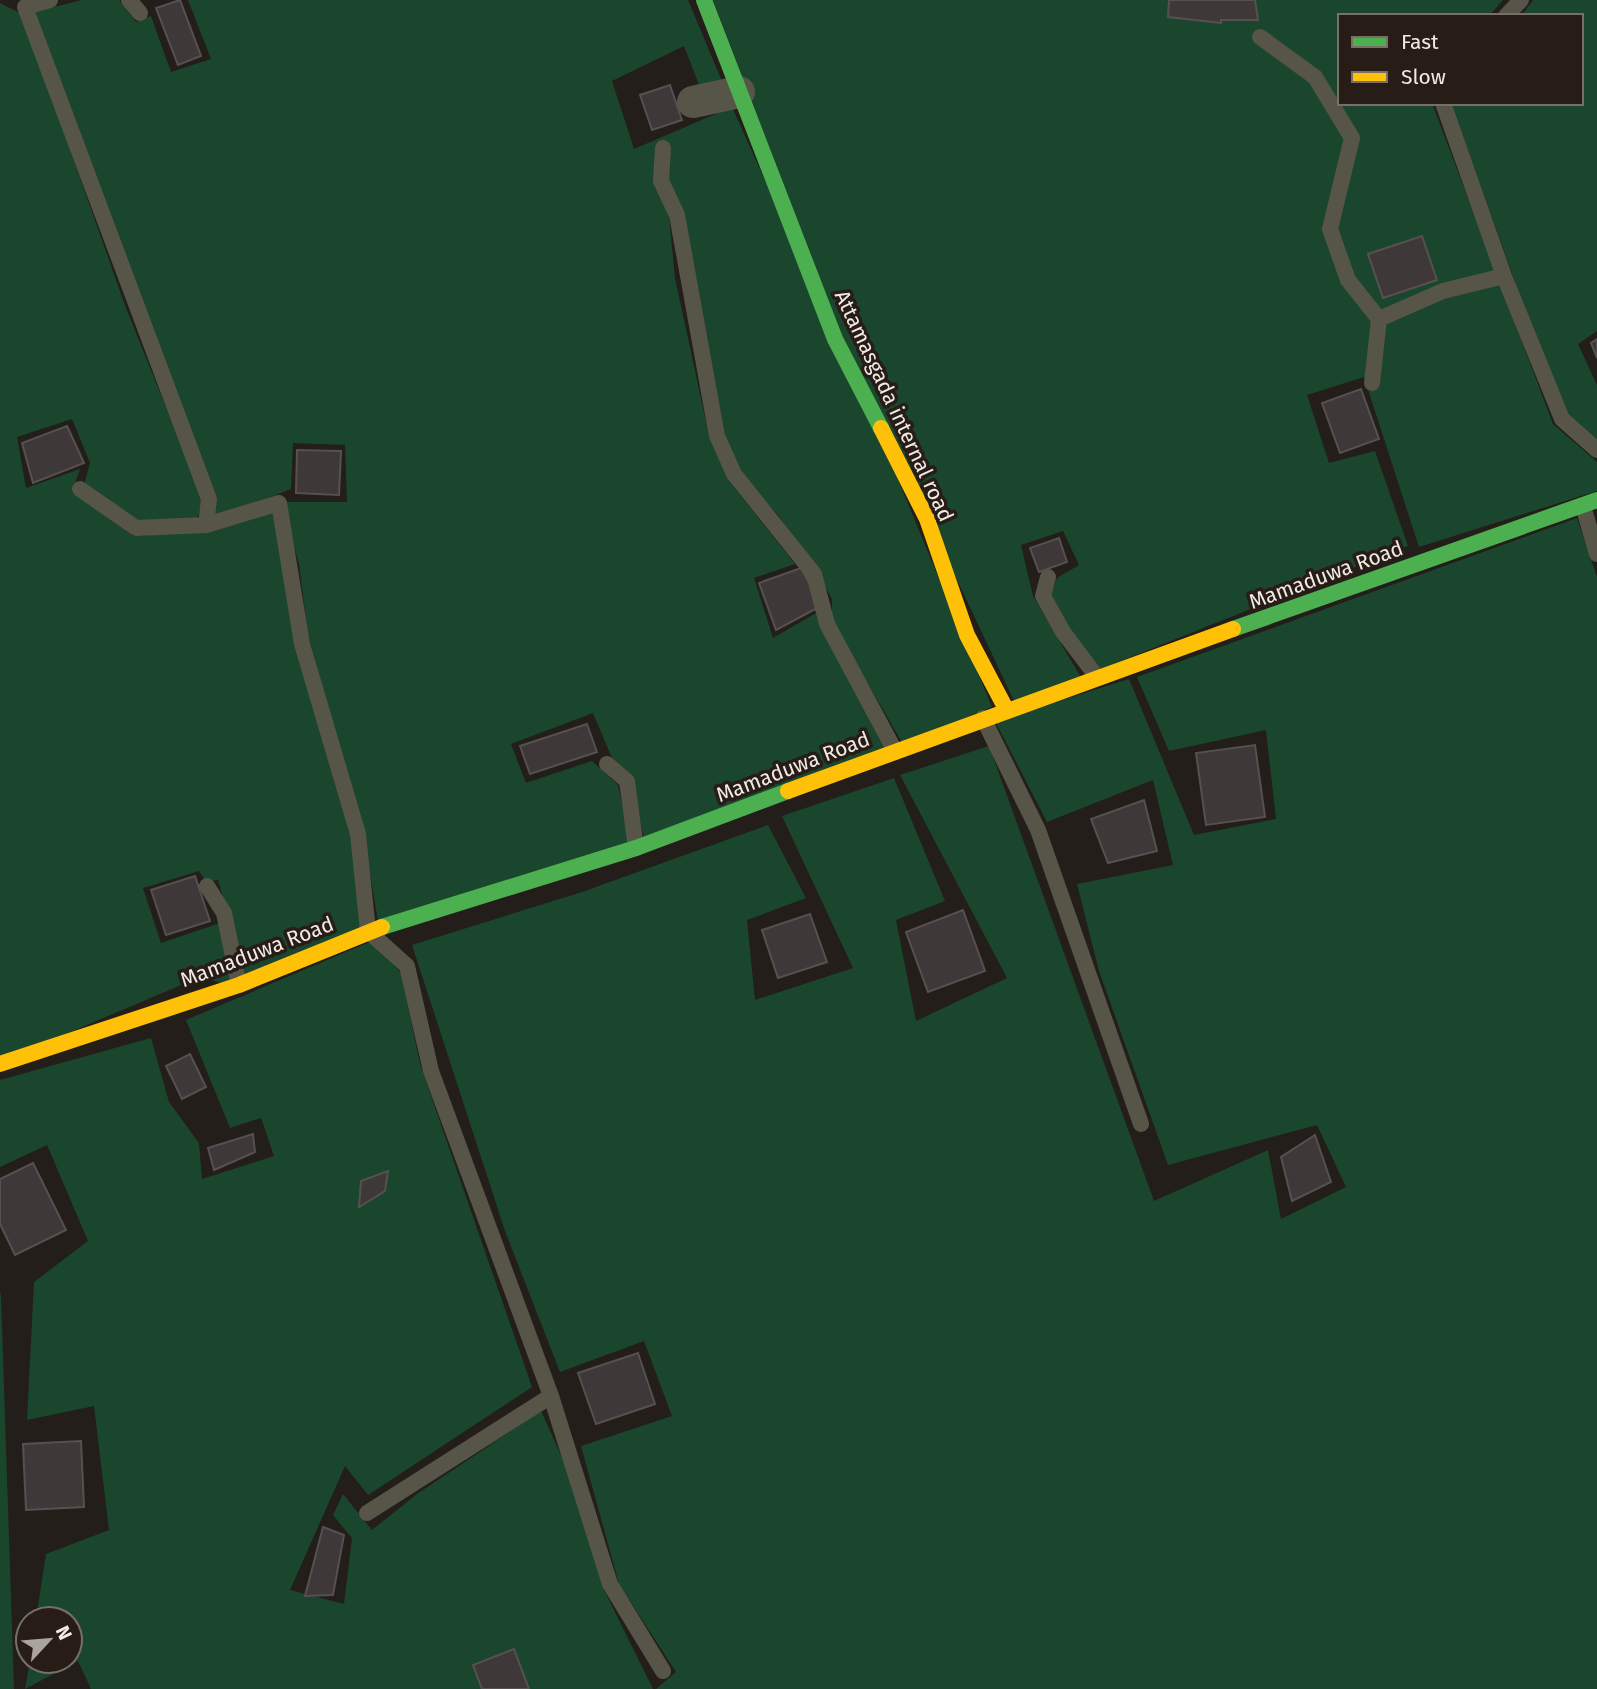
<svg xmlns="http://www.w3.org/2000/svg" width="1597" height="1689" viewBox="0 0 1597 1689" font-family="'Fira Sans',sans-serif">
  <style>
    .grass { fill: #1a462e }
    .building { fill: #3e3938; stroke: #565150; stroke-width: 2 }
    .lines { fill: none; stroke-linecap: round; stroke-linejoin: round }
    .lane { stroke: #575448; stroke-width: 16 }
    .street { stroke: #575448; stroke-width: 32 }
    .fast { stroke: #4caf50; stroke-width: 16 }
    .slow { stroke: #ffc107; stroke-width: 16 }
    .labels { text-anchor: middle; stroke-width: 7; stroke-linejoin: round; paint-order: stroke }
    .street-label { font-size: 21px; fill: #f2ebe5; stroke: #271d16 }
  </style>
  <rect width="100%" height="100%" fill="#231e1a"/>
  <path class="grass" d="M82 0H119L136 22 151 16 171 72 211 59 188 0H688L724 86 703 95 684 46 612 81 634 149 732 107 883 443 992 707 903 744 832 622V599L816 570 778 515 739 472 722 433 667 182 662 145 675 278 710 440 729 481 795 564 754 578 773 638 816 613 891 752 645 845 632 775 612 758 593 713 511 744 526 783 592 761 618 785 631 849 379 927 363 831 308 635 299 564 282 502H347L345 445 293 443 291 489 214 519 217 497 137 307 34 12Z
    M713 0H1503L1489 16H1340V103H1432L1553 424 1597 462V491L1419 547 1364 377 1307 395 1329 463 1375 451 1408 546 1101 669 1071 632 1051 594 1057 578 1079 565 1063 531 1021 545 1033 596 1082 679 1014 701 841 333Z
    M1533 0H1597V331L1578 344 1597 385V441L1569 416 1532 329 1451 103H1581V16H1521Z
    M0 3 22 14 126 308 203 499 197 520 139 522 84 485 90 463 72 419 17 437 26 488 80 469 72 492 133 536 209 532 275 511 351 836 366 931 247 980 218 880 206 882 199 871 143 888 161 943 220 923 236 987 200 977 0 1062Z
    M1577 518 1597 577V1689H656L676 1672 619 1584 581 1446 672 1416 644 1341 560 1372 505 1231 412 945 582 892 768 825 806 898 747 920 755 1000 853 968 782 816 894 778 945 901 896 920 916 1021 1007 978 900 775 989 746 1154 1201 1268 1150 1281 1219 1346 1187 1317 1125 1168 1165 1099 971 1077 884 1173 865 1153 780 1047 822 995 721 1129 679 1194 835 1276 819 1266 730 1169 751 1137 677Z
    M372 941 401 973 420 1064 532 1387 368 1495 345 1466 290 1590 344 1604 352 1538 333 1515 343 1494 372 1530 417 1494 541 1411 572 1479 603 1588 653 1689H91L78 1661 25 1689 30 1661H70V1619H36L46 1554 109 1530 94 1406 27 1420 34 1282 88 1241 47 1145 0 1167V1080L151 1038 169 1102 199 1143 202 1179 274 1156 261 1118 230 1128 186 1020Z
    M0 1291 1 1296 14 1689H0Z"/>
  <path class="building" d="M180 0 201 56 178 65 156 8Z
    M1169 0H1255L1258 20H1221V23L1168 17Z
    M670 85 682 120 652 130 640 95Z
    M1422 236 1437 280 1383 298 1368 254Z
    M1597 339V358L1591 343Z
    M1361 389 1379 439 1340 453 1322 403Z
    M67 426 84 463 33 483 22 443Z
    M297 450 341 451 339 495 296 493Z
    M1059 538 1067 562 1039 572 1030 548Z
    M801 568 821 606 776 630 759 583Z
    M587 724 597 752 530 774 520 746Z
    M1255 745 1265 817 1206 825 1196 753Z
    M1144 800 1157 851 1108 863 1091 819Z
    M195 876 210 921 166 935 151 890Z
    M963 910 985 971 928 992 906 932Z
    M810 914 827 962 778 978 762 930Z
    M190 1054 206 1087 182 1099 166 1066Z
    M253 1134 255 1152 214 1170 208 1148Z
    M1315 1135 1331 1182 1292 1201 1281 1157Z
    M33 1163 66 1230 15 1255 0 1224V1179Z
    M388 1171 385 1191 359 1207 361 1181Z
    M638 1353 655 1404 596 1424 578 1373Z
    M81 1441 84 1507 26 1510 23 1444Z
    M323 1527 344 1535 333 1595 305 1596Z
    M514 1649 529 1689H482L473 1665Z"/>
  <g class="lines">
    <path class="lane" d="M50 0 25 7 209 499 206 525
      M129 0 140 13
      M1506 16 1521 0
      M1260 37 1315 77 1352 138 1330 229 1348 280 1379 319
      M1443 103 1504 276 1562 419 1597 450
      M663 148 661 181 677 215 717 436 734 474 814 574 827 624 895 751
      M1372 383 1379 319 1443 291 1504 276
      M80 489 136 528 206 525 279 503 302 644 358 834 368 931 407 966 431 1071 551 1396 610 1584 663 1671
      M1583 506 1597 554
      M1048 577 1043 596 1063 632 1097 677
      M983 718 1038 830 1141 1124
      M607 764 627 781 636 848
      M207 886 224 913 239 985
      M367 1513 551 1396"/>
    <path class="street" d="M693 102 739 92"/>
    <path class="fast" d="M704 0 835 339 881 428
      M1233 629 1597 500
      M382 927 636 848 788 791"/>
    <path class="slow" d="M881 428 927 519 967 635 1006 709
      M788 791 1233 629
      M0 1064 239 985 382 927"/>
  </g>
  <g class="labels">
    <g class="street-label">
      <text transform="translate(894 406) rotate(65)" y="7">Attamasgada internal road</text>
      <text transform="translate(1326 575) rotate(-20)" y="7">Mamaduwa Road</text>
      <text transform="translate(793 767) rotate(-21)" y="7">Mamaduwa Road</text>
      <text transform="translate(257 952) rotate(-21)" y="7">Mamaduwa Road</text>
    </g>
  </g>
  <rect x="1338" y="14" width="245" height="91" fill="#271d16" stroke="#786f69" stroke-width="2"/>
  <rect x="1352" y="37" width="35" height="10" fill="#4caf50" stroke="#786f69" stroke-width="2"/>
  <text x="1401" y="49" font-size="21" fill="#f2ebe5">Fast</text>
  <rect x="1352" y="72" width="35" height="10" fill="#ffc107" stroke="#786f69" stroke-width="2"/>
  <text x="1401" y="84" font-size="21" fill="#f2ebe5">Slow</text>
  <g transform="translate(49 1640) rotate(64)"><circle r="33" fill="#271d16" stroke="#786f69" stroke-width="2"/>
  <path d="M0-5L12 26L0 18L-12 26Z" fill="#aaa39e"/>
  <text y="-10" font-size="19" font-weight="bold" text-anchor="middle" fill="#f2ebe5">N</text>
  </g>
</svg>
